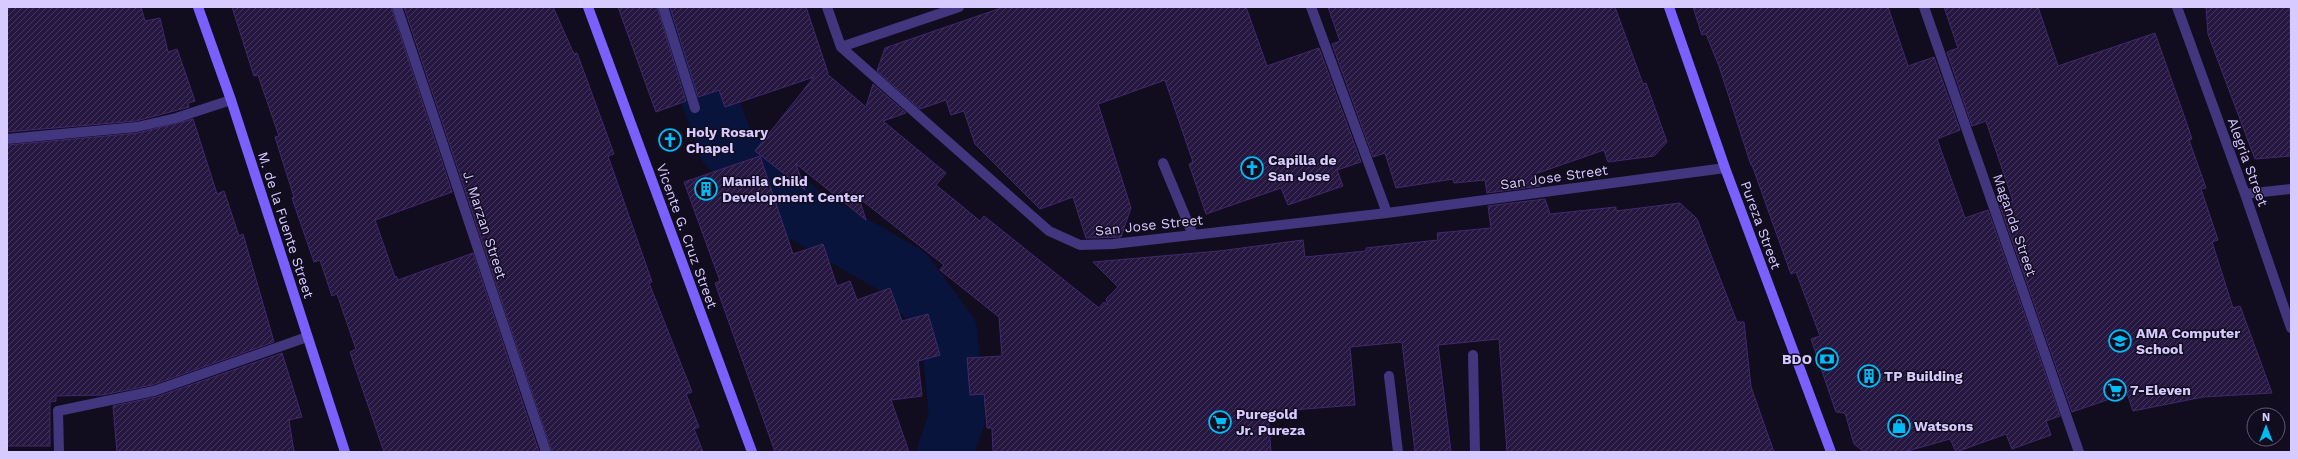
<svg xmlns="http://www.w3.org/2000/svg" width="2298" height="459" viewBox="0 0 2298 459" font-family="'Work Sans',sans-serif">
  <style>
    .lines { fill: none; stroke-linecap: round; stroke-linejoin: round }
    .river { stroke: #08143c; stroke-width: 56 }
    .building { fill: url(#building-hatch); stroke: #40296d }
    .lane { stroke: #42367f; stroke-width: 10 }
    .street { stroke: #42367f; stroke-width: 10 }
    .secondary { stroke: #7a61ff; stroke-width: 10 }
    .labels { text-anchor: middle; stroke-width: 3; stroke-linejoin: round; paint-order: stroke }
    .poi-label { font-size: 14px; font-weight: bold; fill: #d7caff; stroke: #120c1f; text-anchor: start }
    .street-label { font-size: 14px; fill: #d7caff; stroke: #120c1f }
  </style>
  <defs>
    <pattern id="building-hatch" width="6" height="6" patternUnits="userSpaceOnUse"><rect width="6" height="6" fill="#251740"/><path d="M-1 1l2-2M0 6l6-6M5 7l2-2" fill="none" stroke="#44375d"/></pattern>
  </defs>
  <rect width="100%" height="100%" fill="#120c1f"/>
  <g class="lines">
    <path class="river" d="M678 7 726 146 803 214 907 274 949 331 957 418 945 452"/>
  </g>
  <path class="building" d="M7 7H141L145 21 160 18 168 52 177 49 195 101 188 103 189 107 136 121 7 132Z
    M232 7H391L452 192 375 220 395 277 396 276 398 280 473 253 539 452H384L350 352 356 349 337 294 332 296 320 260 314 262 292 198 294 197 275 137 279 136 258 75 254 76Z
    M404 7H553L574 54 577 53 614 154 608 156 652 282 649 283 692 392 686 394 699 427 694 429 703 452H552Z
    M618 7H657L686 101 656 112Z
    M670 7H806L828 73H826L866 107 873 84 906 113 883 121 946 173 936 185 980 221 984 216 1099 308 1104 302 1108 305 1106 299 1118 287 1093 262 1219 251 1303 240 1305 257 1366 251V248L1438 240 1437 233 1491 228 1488 206 1545 199 1550 214 1616 207V211L1680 203 1697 219 1737 322H1744L1751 387 1774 452H1507L1499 339 1438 345 1451 452H1415L1402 342 1350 347 1355 405 1268 412 1271 452H993L992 428H987L984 394 970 395 967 358 1002 356 999 317 940 270 944 265 859 198 866 220 796 164 805 190 755 151 814 77 725 107 719 90 698 97Z
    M1004 7H1246L1267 66 1319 48 1361 162 1337 170 1343 186 1288 205 1281 188 1206 214 1189 164 1193 162 1165 80 1098 104 1131 208 1121 237 1086 238 1073 197 1040 209 975 144 964 111 951 115 946 100 920 109 877 71 885 48Z
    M1328 7H1615L1643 84 1646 83 1667 142 1654 156 1608 162 1604 150 1535 174 1540 186 1487 193 1485 180 1454 183 1453 179 1396 188 1385 153 1373 157 1332 44 1340 41Z
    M1693 7H1888L1908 66 1934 57 1960 130 1937 139 1965 218 1988 210 2060 416 2046 421 2051 435 2012 449 2006 434 1956 452 1950 439 1904 452H1864L1854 444 1845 413 1836 412 1811 339 1820 336 1796 272 1791 274 1752 165H1751L1719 66 1706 34 1702 35Z
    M1944 7H2038L2058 66 2155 33 2188 127 2192 139 2189 140 2206 188 2201 189 2218 240 2212 242 2233 308 2240 306 2272 393 2203 397 2133 411 2127 393 2072 412 2000 206 2013 201 1986 121 1972 126 1947 52 1958 48Z
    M2206 7H2290L2291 156 2255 159 2208 34Z
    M193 119 217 194 224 191 239 236 243 234 274 342 152 385 102 395 56 396V401L50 402V446H7V145L138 133Z
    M760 156 793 254 823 244 837 286 850 281 857 300 890 288 902 321 928 314 940 355 918 361 922 396 891 400 909 452H775L715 283 720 281 684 182Z
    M282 353 302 417 289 420 294 452H117L113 406 156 397Z"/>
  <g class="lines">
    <path class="lane" d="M1163 163 1193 235
      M1473 355 1475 452
      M1389 376 1398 452
      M58 411 59 452"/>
    <path class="street" d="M397 7 546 452
      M663 7 695 108
      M827 7 841 47 1049 231 1080 245 1113 244 1387 213 1725 168
      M1311 7 1387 213
      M1924 7 2079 452
      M2177 7 2245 194 2291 328
      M841 47 959 7
      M7 139 137 127 176 118 231 100
      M2245 194 2291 189
      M58 411 154 391 307 337"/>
    <path class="secondary" d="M198 7 231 100 345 452
      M588 7 752 452
      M1669 7 1725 168 1831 452"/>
  </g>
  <defs>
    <g id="church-ring" transform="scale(1.15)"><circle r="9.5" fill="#120c1f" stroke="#00bbf5" stroke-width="1.5"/><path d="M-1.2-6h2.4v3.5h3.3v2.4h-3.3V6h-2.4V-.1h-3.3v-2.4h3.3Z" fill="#00bbf5"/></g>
    <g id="building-ring" transform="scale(1.15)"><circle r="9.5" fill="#120c1f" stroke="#00bbf5" stroke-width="1.5"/><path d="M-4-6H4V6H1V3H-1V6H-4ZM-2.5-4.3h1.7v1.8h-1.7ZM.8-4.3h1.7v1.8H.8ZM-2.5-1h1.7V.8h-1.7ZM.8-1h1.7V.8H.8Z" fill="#00bbf5"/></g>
    <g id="school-ring" transform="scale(1.15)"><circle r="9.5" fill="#120c1f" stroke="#00bbf5" stroke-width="1.5"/><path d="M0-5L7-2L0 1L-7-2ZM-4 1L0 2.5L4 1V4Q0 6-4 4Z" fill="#00bbf5"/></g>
    <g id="bank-ring" transform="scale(1.15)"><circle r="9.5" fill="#120c1f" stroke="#00bbf5" stroke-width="1.5"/><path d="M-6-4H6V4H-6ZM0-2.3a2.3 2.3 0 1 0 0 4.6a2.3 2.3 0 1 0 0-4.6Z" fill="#00bbf5"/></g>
    <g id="supermarket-ring" transform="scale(1.15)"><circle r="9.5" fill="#120c1f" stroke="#00bbf5" stroke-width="1.5"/><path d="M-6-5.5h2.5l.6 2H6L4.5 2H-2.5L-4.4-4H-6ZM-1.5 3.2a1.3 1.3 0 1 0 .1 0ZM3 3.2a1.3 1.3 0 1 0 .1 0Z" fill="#00bbf5"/></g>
    <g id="shop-ring" transform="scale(1.15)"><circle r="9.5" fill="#120c1f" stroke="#00bbf5" stroke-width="1.5"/><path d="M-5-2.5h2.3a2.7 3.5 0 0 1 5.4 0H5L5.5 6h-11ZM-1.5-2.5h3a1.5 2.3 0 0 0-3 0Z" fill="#00bbf5"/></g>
  </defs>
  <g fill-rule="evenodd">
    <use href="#church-ring" x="670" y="140"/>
    <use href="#church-ring" x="1252" y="168"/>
    <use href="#building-ring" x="706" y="189"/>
    <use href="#school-ring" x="2120" y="341"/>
    <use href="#bank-ring" x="1827" y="359"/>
    <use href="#building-ring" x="1869" y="376"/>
    <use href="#supermarket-ring" x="2115" y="390"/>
    <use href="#supermarket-ring" x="1220" y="422"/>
    <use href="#shop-ring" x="1899" y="426"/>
  </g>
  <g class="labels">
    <g class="poi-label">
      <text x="686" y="137">Holy Rosary<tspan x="686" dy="16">Chapel</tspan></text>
      <text x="1268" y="165">Capilla de<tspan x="1268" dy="16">San Jose</tspan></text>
      <text x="722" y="186">Manila Child<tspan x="722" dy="16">Development Center</tspan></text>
      <text x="2136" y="338">AMA Computer<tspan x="2136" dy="16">School</tspan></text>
      <text x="1812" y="364" text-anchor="end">BDO</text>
      <text x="1884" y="381">TP Building</text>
      <text x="2130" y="395">7-Eleven</text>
      <text x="1236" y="419">Puregold<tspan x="1236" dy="16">Jr. Pureza</tspan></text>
      <text x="1914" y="431">Watsons</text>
    </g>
    <g class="street-label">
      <text transform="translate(2248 162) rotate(70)" y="5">Alegria Street</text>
      <text transform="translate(1554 177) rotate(-8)" y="5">San Jose Street</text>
      <text transform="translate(286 225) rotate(72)" y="5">M. de la Fuente Street</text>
      <text transform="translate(485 225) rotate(72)" y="5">J. Marzan Street</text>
      <text transform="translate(1149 225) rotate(-6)" y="5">San Jose Street</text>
      <text transform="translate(1761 225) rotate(70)" y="5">Pureza Street</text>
      <text transform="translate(2015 225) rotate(71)" y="5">Maganda Street</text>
      <text transform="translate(687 236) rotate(70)" y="5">Vicente G. Cruz Street</text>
    </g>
  </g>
  <rect width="2298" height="459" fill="none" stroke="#d7caff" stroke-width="16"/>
  <g transform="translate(2266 427)"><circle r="19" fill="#120c1f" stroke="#615879"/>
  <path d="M0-3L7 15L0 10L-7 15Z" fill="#00bbf5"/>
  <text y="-6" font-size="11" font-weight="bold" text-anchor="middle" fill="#d7caff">N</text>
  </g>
</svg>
